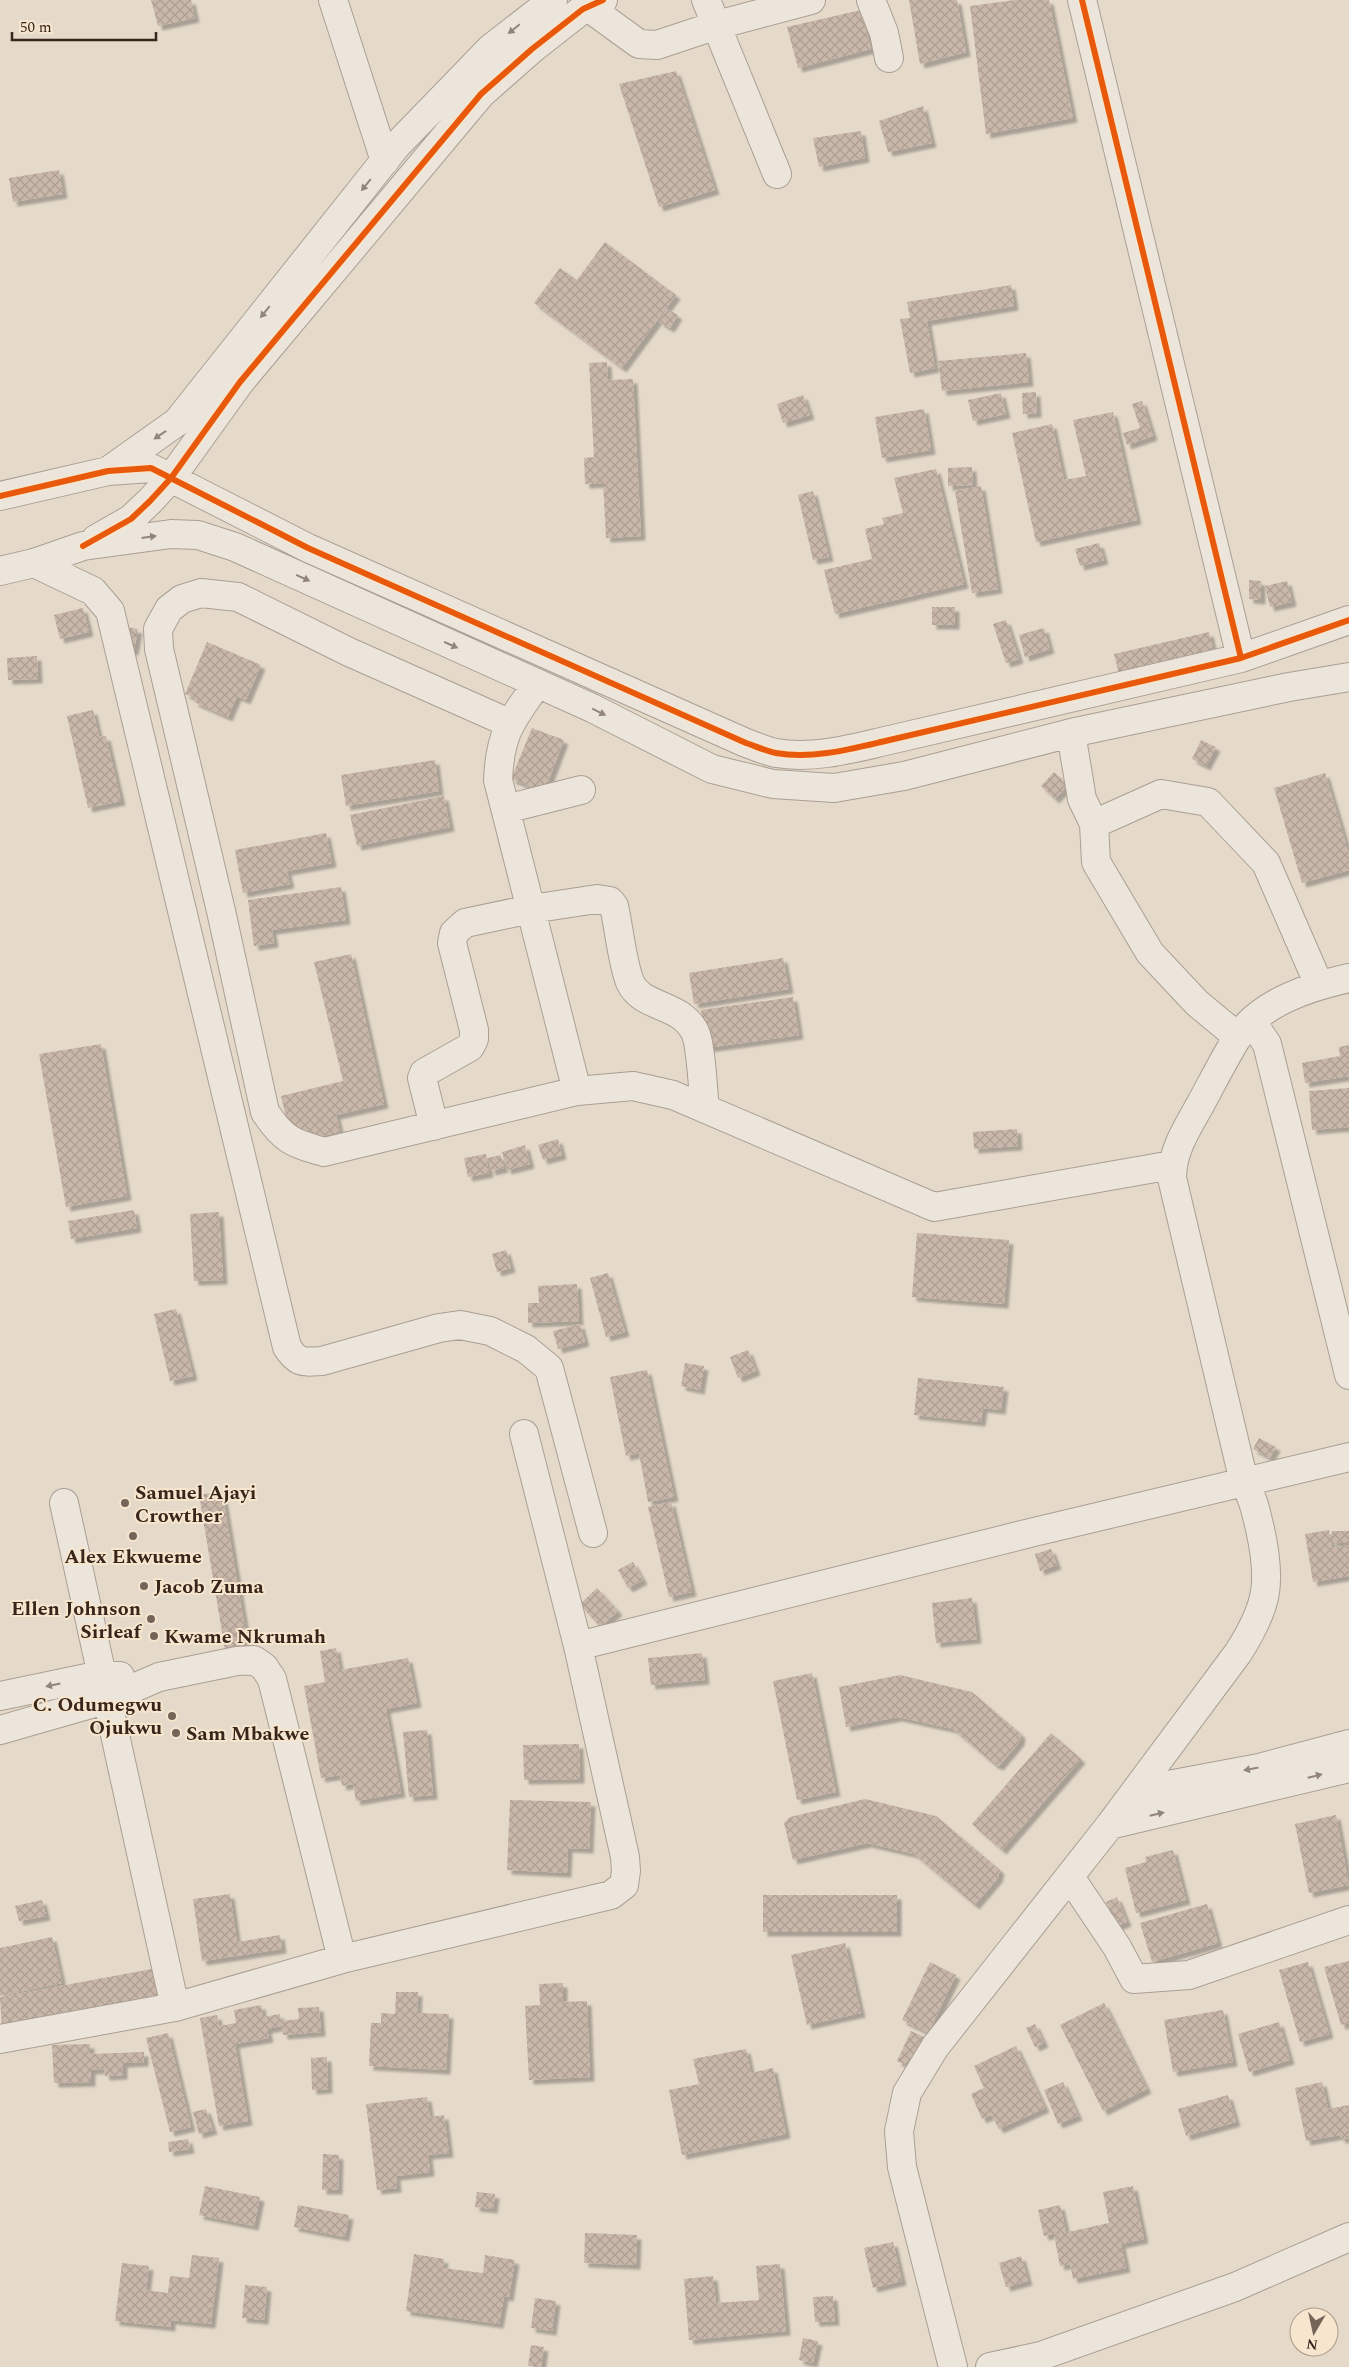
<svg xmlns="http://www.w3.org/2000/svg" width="1349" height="2367" viewBox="0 0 1349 2367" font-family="Spectral,serif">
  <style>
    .building { fill: url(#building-cross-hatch); filter: url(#shadow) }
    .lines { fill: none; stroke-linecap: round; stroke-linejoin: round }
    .minor-casing { stroke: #aa9f93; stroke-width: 30 }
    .minor { stroke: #ece5dc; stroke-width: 28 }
    .cycleway-casing { stroke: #f7e6ce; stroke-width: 9 }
    .cycleway { stroke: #e8590c; stroke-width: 6 }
    .oneway { fill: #92857c }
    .poi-dot { fill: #756458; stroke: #f7e6ce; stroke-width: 2 }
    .labels { text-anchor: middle; stroke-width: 4; stroke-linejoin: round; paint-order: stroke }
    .poi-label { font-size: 20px; font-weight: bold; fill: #38251b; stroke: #f7e6ce; text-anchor: start }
  </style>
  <defs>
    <pattern id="building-cross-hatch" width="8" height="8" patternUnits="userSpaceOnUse" patternTransform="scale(1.25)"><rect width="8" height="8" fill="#c9b7aa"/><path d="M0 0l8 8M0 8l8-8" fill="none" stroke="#ad9d92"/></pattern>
    <filter id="shadow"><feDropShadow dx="4.5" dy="4.5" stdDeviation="1" flood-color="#0004"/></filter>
  </defs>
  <rect width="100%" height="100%" fill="#e5daca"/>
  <path class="building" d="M151 0H191L195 18 158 26Z
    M909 0H957L966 52 920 64Z
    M1015 0H1049L1073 118 986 134 970 6Z
    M861 10 871 49 798 68 787 27Z
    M676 71 715 190 659 207 619 84Z
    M923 106 932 143 888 152 879 121Z
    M861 131 865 158 819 167 813 138Z
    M59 170 63 194 13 202 9 178Z
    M605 242 676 295 622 368 534 303 560 268 577 280Z
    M1011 285 1014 306 927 321 935 368 910 373 900 319 910 318 907 302Z
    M667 309 678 315 670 328 659 322Z
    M1026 353 1029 382 942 391 938 361Z
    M607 362 608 380 633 379 641 536 606 538 603 483 585 484 584 458 594 457 589 363Z
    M1036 392 1037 413 1023 414 1022 393Z
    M1001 393 1006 414 973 421 968 400Z
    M803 395 810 415 783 423 777 404Z
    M1142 401 1153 436 1127 445 1123 433 1140 428 1132 404Z
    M924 409 931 450 882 458 875 417Z
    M1113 412 1137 520 1036 542 1012 433 1052 424 1064 480 1086 476 1073 420Z
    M972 467 973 485 948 486V468Z
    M936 469 964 584 835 614 824 570 872 559 865 529 884 524 882 518 903 513 894 478Z
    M981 486 998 589 972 593 955 491Z
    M813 491 829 557 813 560 798 495Z
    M1099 543 1104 560 1080 566 1075 549Z
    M1249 580 1261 581V600L1249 599Z
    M1287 581 1292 602 1270 607 1265 586Z
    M932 607H955V625H932Z
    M83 608 89 632 60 639 54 615Z
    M1006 620 1019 659 1006 663 993 624Z
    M120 626 138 629 134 651 117 649Z
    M1044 628 1050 649 1025 657 1019 635Z
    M1209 632 1214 653 1119 675 1114 654Z
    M207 642 261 665 246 700 237 696 228 717 194 702 195 698 185 694Z
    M37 656 38 679 8 680 7 658Z
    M93 710 99 737 106 736 121 801 88 808 67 716Z
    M532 728 564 740 544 792 511 779Z
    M1201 740 1216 747 1206 766 1192 759Z
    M435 760 439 791 346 806 341 775Z
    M1054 772 1068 785 1055 799 1041 786Z
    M1325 773 1349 854V870L1302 883 1274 788Z
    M444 796 450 827 357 846 350 815Z
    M326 833 332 863 287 871 290 884 243 893 235 850Z
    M341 887 346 920 272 930 274 943 254 946 248 900Z
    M351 954 384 1104 336 1115 340 1132 292 1143 281 1096 343 1081 314 962Z
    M783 958 789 989 694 1004 689 973Z
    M793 997 799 1035 706 1048 701 1010Z
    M101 1044 127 1196 66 1207 39 1054Z
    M1349 1045V1076L1305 1083 1302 1063 1340 1056 1339 1047Z
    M1349 1088V1127L1312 1130 1309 1091Z
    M1017 1129 1018 1146 974 1149 973 1132Z
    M558 1139 562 1155 543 1160 538 1145Z
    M525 1145 530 1164 507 1170 502 1152Z
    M486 1154 489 1173 468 1177 464 1158Z
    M501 1155 504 1168 491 1171 488 1158Z
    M134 1210 137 1228 71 1239 68 1221Z
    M219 1212 223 1280 194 1281 190 1214Z
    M917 1233 1009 1240 1004 1304 912 1297Z
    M506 1250 511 1268 497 1272 492 1254Z
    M608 1273 625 1332 606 1337 590 1278Z
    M577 1284 579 1321 528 1323V1303H539L538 1286Z
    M176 1309 193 1376 170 1381 154 1314Z
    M580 1324 585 1342 558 1349 553 1331Z
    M748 1350 756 1371 738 1378 730 1357Z
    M685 1363 704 1366 700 1390 681 1386Z
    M647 1370 674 1497 648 1502 639 1453 626 1456 610 1377Z
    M918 1378 1004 1387 1001 1410 983 1408 981 1422 914 1415Z
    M1259 1438 1276 1447 1270 1458 1253 1449Z
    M222 1491 248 1646 225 1650 199 1495Z
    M671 1502 692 1592 669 1597 648 1507Z
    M1329 1530 1332 1548 1349 1545V1576L1313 1582 1305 1534Z
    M1332 1531H1349V1543H1332Z
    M1051 1549 1057 1565 1040 1571 1035 1554Z
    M633 1562 643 1580 628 1588 618 1570Z
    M597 1588 618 1611 600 1627 580 1604Z
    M972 1598 977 1639 936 1643 932 1603Z
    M336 1648 340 1670 408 1658 417 1703 386 1709 401 1793 356 1801 353 1784 342 1786 340 1775 321 1778 304 1686 325 1682 320 1651Z
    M702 1653 705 1680 651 1685 648 1658Z
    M812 1673 836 1792 797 1800 773 1681Z
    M900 1675 972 1692 1021 1734 1020 1741 999 1766 994 1764 953 1729 898 1717 846 1727 839 1687Z
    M427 1730 433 1795 409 1797 403 1732Z
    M1051 1733 1081 1759 1002 1850 972 1824Z
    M579 1744 580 1779 524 1780 523 1745Z
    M865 1799 936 1816 1000 1870 998 1878 975 1905 914 1854 867 1843 793 1860 784 1823 790 1817Z
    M510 1800 591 1802 589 1849 568 1848 567 1873 507 1870Z
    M1336 1815 1349 1885 1309 1893 1295 1824Z
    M1173 1850 1186 1900 1136 1913 1125 1868 1146 1862 1145 1857Z
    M230 1894 237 1942 280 1935 282 1949 202 1961 193 1899Z
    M763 1895H897V1932H763Z
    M1117 1897 1127 1922 1117 1926 1106 1902Z
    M42 1900 46 1916 19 1921 15 1906Z
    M1207 1904 1218 1943 1152 1962 1140 1923Z
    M52 1937 62 1983 0 1996V1948Z
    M845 1943 861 2013 807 2025 791 1955Z
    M1349 1961V2023L1341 2025 1324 1967Z
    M930 1962 956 1975 928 2033 902 2020Z
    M1308 1962 1329 2034 1300 2042 1279 1970Z
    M152 1969 158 2000 2 2029 0 1997Z
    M563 1983V2002L587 2001 590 2077 529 2080 525 2006 540 2005 539 1984Z
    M396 1992H418L417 2013 449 2014 446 2070 369 2066 371 2023H381V2013L395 2014Z
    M1104 2003 1147 2089 1103 2111 1060 2025Z
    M261 2005 263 2017 280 2014 281 2021 299 2019 298 2008 319 2007 321 2032 283 2035 282 2026 267 2029 269 2038 235 2044 248 2121 219 2126 200 2018 217 2015 219 2026 236 2023 234 2010Z
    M1223 2010 1233 2062 1173 2072 1164 2020Z
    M1279 2022 1290 2060 1249 2072 1238 2034Z
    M1035 2024 1044 2043 1035 2047 1026 2028Z
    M911 2031 927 2038 913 2068 897 2061Z
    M168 2033 191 2127 170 2132 146 2038Z
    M90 2044V2054L144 2052V2062L123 2063V2075L105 2076 104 2069 91 2070V2082L54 2083 52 2045Z
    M1016 2046 1045 2108 999 2129 991 2115 982 2119 971 2094 984 2088 974 2066Z
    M746 2049 751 2073 773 2068 786 2134 682 2155 669 2090 699 2084 693 2059Z
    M327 2057 328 2089 312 2090 311 2058Z
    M1063 2082 1078 2116 1058 2124 1044 2090Z
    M1322 2082 1328 2109 1349 2105V2138L1341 2139 1340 2135 1306 2141 1295 2088Z
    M1228 2095 1236 2122 1186 2136 1178 2109Z
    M427 2097 430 2117 444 2115 449 2153 428 2155 430 2172 396 2176 397 2188 377 2190 366 2104Z
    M206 2109 213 2130 199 2134 193 2112Z
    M188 2139 190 2149 169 2152 168 2142Z
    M323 2154 339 2155 338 2190H322Z
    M205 2186 260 2197 254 2226 199 2215Z
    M1133 2186 1144 2239 1121 2244 1126 2268 1073 2279 1070 2264 1060 2266 1054 2235 1109 2223 1103 2192Z
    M477 2192 495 2194 493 2209 475 2207Z
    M298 2205 349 2215 345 2237 294 2227Z
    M1060 2205 1066 2231 1044 2236 1038 2210Z
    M585 2233 637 2235 636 2265 584 2263Z
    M893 2242 902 2281 873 2288 864 2248Z
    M414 2254 444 2259 443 2268 483 2273 485 2255 515 2260 509 2297 504 2296 499 2324 406 2311Z
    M192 2255 219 2258 211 2324 171 2320V2327L115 2321 122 2263 149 2266 146 2290 168 2293 170 2276 189 2278Z
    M1021 2256 1028 2281 1006 2287 999 2263Z
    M780 2264 786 2331 689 2340 684 2279 713 2276 716 2303 759 2300 756 2266Z
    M245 2285 267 2287 264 2320 242 2318Z
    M833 2296 835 2321 815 2322 813 2297Z
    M535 2298 556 2301 552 2331 531 2328Z
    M803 2338 818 2341 813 2363 799 2360Z
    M531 2345 544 2347 541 2367 528 2366Z"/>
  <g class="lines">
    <g class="minor-casing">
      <path id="minor" d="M333 0 385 161
        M706 0 777 174
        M871 0 884 33 889 58
        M1082 0 1241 658
        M588 7 639 44 657 45 717 25 811 0
        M108 471 177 422 397 145 491 48 553 0
        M0 496 108 471 151 468 308 548 746 743C755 746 766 751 776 753 811 759 847 750 881 742L1241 658 1349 620
        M96 539 131 519 150 501 171 478 240 382 481 94 532 49 583 9 603 0
        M34 563 93 591 110 611 287 1347C298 1364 303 1362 322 1361L439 1328 460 1325 490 1331 526 1349 549 1368 593 1533
        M0 571 34 563 83 546 171 534 198 535 235 547 592 708 712 769 773 784 834 788 904 776 1071 733 1289 687 1349 677
        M537 684C511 721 500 733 498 780L577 1091
        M509 723 349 652 238 597 201 593 182 599 169 609 158 629 159 649 221 911 265 1112C284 1141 293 1143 324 1152L577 1091 633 1086 673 1095 934 1207 1172 1165
        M1071 733 1082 799 1094 824 1096 862 1150 953 1197 1003 1238 1037
        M506 809 581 790
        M1094 824 1161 794 1208 802 1266 863 1319 985
        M1252 1022 1267 1044 1349 1375
        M434 1126 422 1078 424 1073 470 1047 474 1039V1030L452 943 454 933 465 923 531 909 597 899 610 901 614 906C619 928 622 962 630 982 642 1009 680 1002 695 1032 701 1044 703 1092 705 1109
        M524 1434 578 1646
        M64 1503 175 2007
        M0 1696 101 1675 120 1676
        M0 1730 108 1699 159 1677 237 1661 254 1660 264 1667 272 1679 342 1959
        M1136 1791 1259 1768 1349 1744
        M1110 1825 1349 1768
        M1070 1877 1117 1947 1134 1979 1189 1975 1349 1920
        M0 2039 175 2007 342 1959 611 1895 624 1885 626 1871 625 1857 578 1646 1034 1532 1349 1457
        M953 2367 902 2167 899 2131 907 2093 935 2047 1110 1825 1238 1653C1268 1606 1272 1583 1260 1529 1256 1512 1253 1497 1244 1482L1172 1178C1172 1151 1187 1128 1200 1105 1212 1083 1224 1059 1237 1038 1261 1002 1309 987 1349 978
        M990 2367 1041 2356 1235 2287 1349 2237"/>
    </g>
    <use href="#minor" class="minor"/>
    <g class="cycleway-casing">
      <path id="cycleway" d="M1082 0 1241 658
        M0 496 108 471 151 468 308 548 746 743C755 746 766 751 776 753 811 759 847 750 881 742L1241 658 1349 620
        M83 546 131 519 150 501 171 478 240 382 481 94 532 49 583 9 603 0"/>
    </g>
    <use href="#cycleway" class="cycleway"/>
  </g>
  <defs><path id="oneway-solid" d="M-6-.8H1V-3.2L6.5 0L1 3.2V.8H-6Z" transform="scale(1.25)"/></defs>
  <g class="oneway">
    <use href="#oneway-solid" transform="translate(514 29) rotate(141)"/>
    <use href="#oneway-solid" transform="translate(366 185) rotate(129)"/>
    <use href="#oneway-solid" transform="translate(265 312) rotate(129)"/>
    <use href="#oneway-solid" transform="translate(160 435) rotate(146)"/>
    <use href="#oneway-solid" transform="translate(149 537) rotate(-8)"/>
    <use href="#oneway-solid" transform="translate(303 578) rotate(24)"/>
    <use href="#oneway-solid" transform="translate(451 645) rotate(24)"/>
    <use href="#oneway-solid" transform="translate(599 712) rotate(26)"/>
    <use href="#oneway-solid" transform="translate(53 1685) rotate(168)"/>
    <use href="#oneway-solid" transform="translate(1251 1769) rotate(169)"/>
    <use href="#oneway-solid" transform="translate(1315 1776) rotate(-14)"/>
    <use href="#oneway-solid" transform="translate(1157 1814) rotate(-13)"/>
  </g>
  <g class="poi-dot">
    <circle cx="125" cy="1503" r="5"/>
    <circle cx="133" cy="1536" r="5"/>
    <circle cx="144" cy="1586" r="5"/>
    <circle cx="151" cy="1619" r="5"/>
    <circle cx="154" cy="1636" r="5"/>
    <circle cx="172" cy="1716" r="5"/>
    <circle cx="176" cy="1733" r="5"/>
  </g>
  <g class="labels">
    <g class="poi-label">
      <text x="135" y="1499">Samuel Ajayi<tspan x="135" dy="23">Crowther</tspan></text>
      <text x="133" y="1563" text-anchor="middle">Alex Ekwueme</text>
      <text x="154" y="1593">Jacob Zuma</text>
      <text x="141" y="1615" text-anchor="end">Ellen Johnson<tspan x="141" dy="23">Sirleaf</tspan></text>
      <text x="164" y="1643">Kwame Nkrumah</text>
      <text x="162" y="1711" text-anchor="end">C. Odumegwu<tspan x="162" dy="23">Ojukwu</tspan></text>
      <text x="186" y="1740">Sam Mbakwe</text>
    </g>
  </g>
  <g transform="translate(1314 2332) rotate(189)"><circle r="24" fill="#f7e6ce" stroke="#ab9986"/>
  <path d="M0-4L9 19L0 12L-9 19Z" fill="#756458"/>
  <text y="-8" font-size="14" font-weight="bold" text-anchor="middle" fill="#38251b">N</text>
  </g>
  <path d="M12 32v8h144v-8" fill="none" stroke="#38251b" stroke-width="2.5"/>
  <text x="20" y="32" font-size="15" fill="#38251b" stroke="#f7e6ce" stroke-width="4" paint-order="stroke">50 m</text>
</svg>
